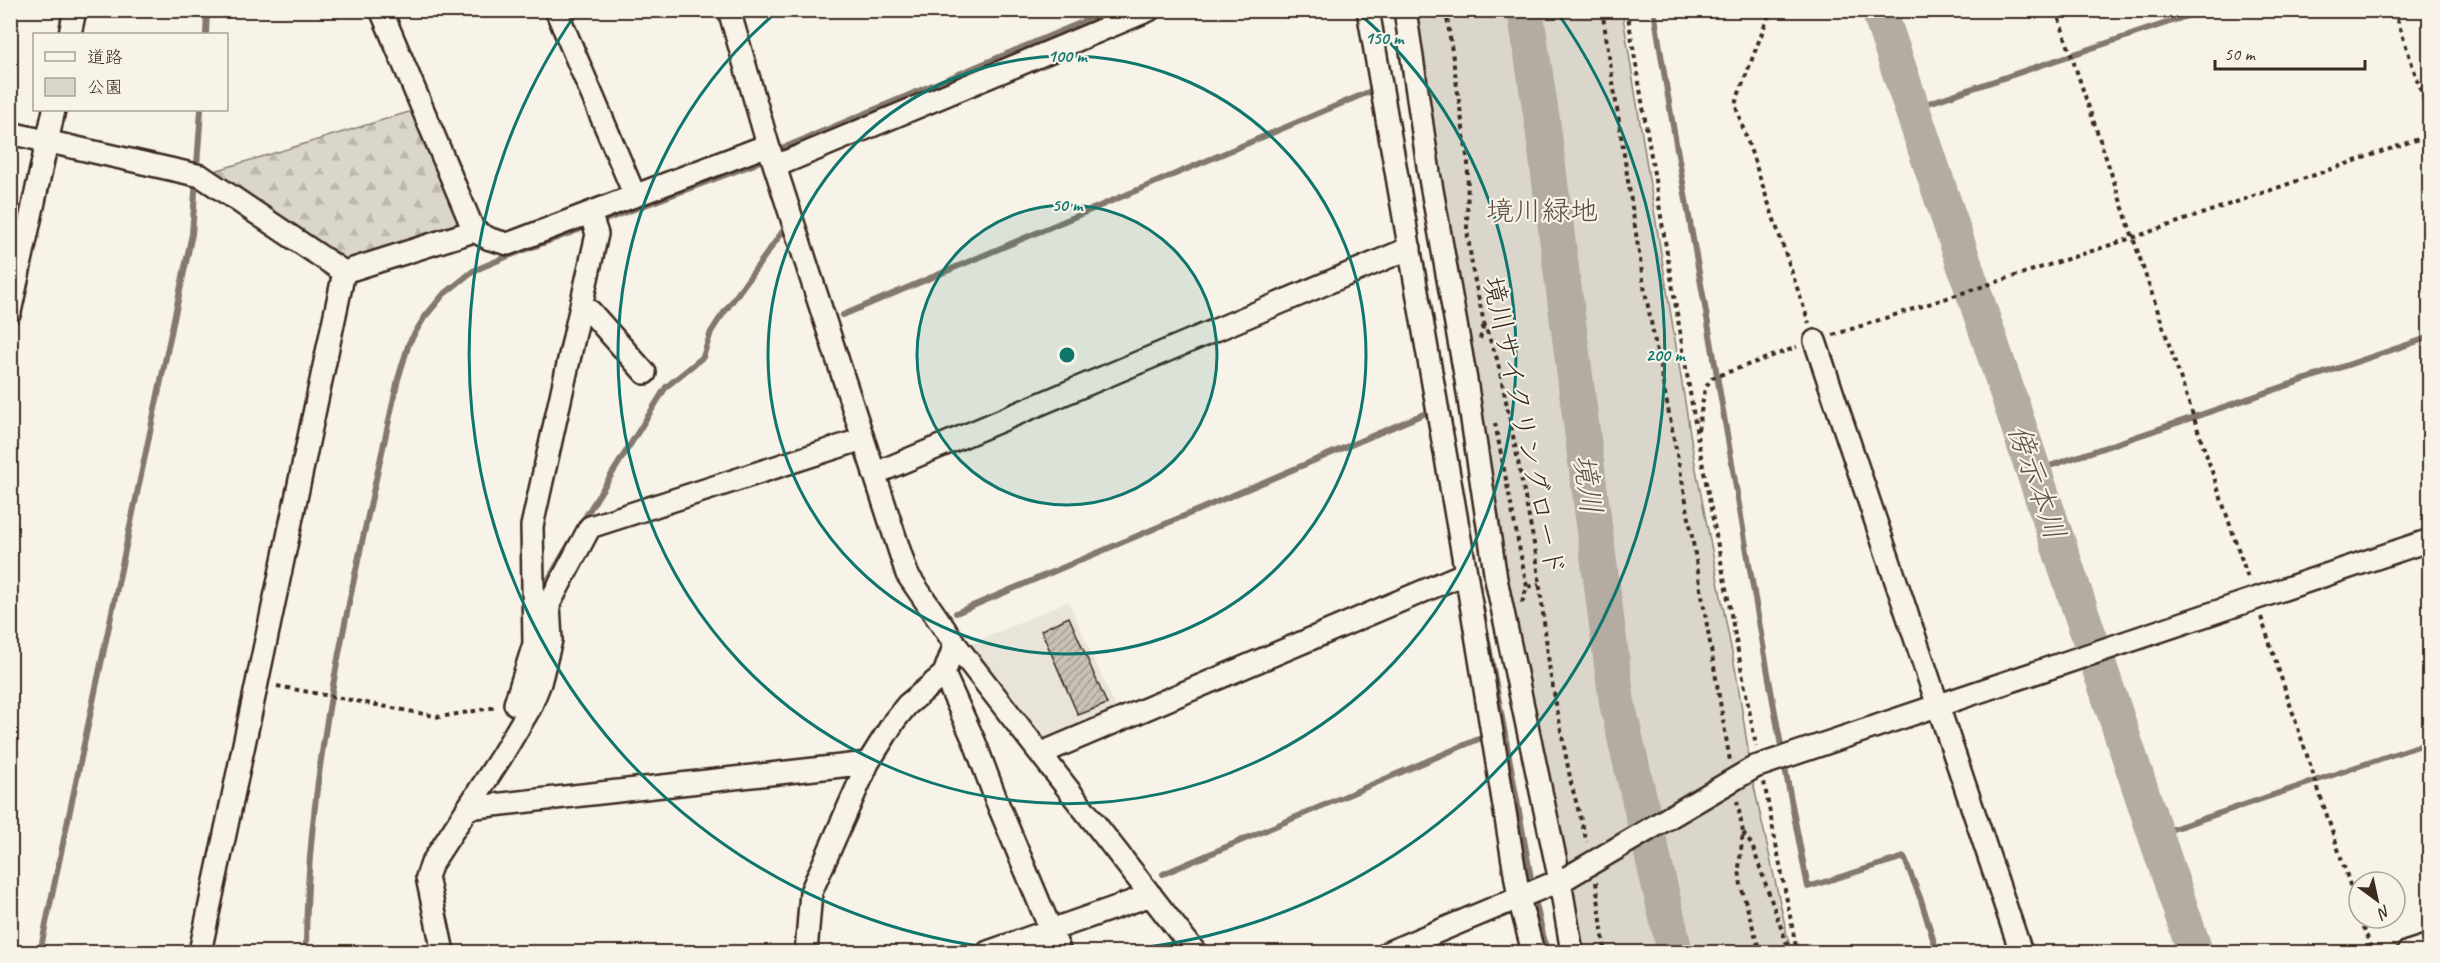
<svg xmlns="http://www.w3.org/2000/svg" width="2440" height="963" viewBox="0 0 2440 963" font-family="Caveat,'Klee One',sans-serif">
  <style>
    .built { fill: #e9e4d9 }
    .forest { fill: url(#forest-firs); stroke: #8b8074; stroke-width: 1.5 }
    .park { fill: #dbd6cb; stroke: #8b8074; stroke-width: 1.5 }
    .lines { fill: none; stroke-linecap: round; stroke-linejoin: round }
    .stream { stroke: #84786c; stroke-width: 6 }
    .river { stroke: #b4aca0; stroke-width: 36 }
    .building { fill: url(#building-hatch); stroke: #3b2a1e; stroke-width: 1.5 }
    .minor-casing { stroke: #3b2a1e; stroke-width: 26 }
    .path { stroke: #3b2a1e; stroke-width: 4; stroke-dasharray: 4.5 4.5; stroke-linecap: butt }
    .minor { stroke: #f7f3e8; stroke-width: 21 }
    .minor-bridge-casing { stroke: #3b2a1e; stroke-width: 26; stroke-linecap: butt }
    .minor-bridge { stroke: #f7f3e8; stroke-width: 21 }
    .ring { fill: none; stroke: #0f766e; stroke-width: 3 }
    .labels { text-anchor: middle; stroke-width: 4.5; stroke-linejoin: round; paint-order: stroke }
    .park-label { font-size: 28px; fill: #5b4c41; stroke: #f7f3e8 }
    .street-label { font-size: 28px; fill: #3b2a1e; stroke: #f7f3e8 }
    .water-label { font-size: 30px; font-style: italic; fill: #5f5145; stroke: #f7f3e8 }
    .centre { fill: #0f766e; stroke: #f7f3e8; stroke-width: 3 }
    .ring-label { font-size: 18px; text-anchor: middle; font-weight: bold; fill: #0f766e; stroke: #f7f3e8; stroke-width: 4.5; stroke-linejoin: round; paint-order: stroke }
  </style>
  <defs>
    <pattern id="forest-firs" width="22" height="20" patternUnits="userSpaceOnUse" patternTransform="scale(1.5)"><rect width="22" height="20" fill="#dbd6cb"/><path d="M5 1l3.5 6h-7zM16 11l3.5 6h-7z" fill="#bdb8ae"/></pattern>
    <pattern id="building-hatch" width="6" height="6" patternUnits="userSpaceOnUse" patternTransform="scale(1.5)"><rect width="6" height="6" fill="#c8c1b6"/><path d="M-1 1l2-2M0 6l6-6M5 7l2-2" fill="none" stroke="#a49d93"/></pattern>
  </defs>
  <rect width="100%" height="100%" fill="#f7f3e8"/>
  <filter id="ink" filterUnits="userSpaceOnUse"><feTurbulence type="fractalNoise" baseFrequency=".0167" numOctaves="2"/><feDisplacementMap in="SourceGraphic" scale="12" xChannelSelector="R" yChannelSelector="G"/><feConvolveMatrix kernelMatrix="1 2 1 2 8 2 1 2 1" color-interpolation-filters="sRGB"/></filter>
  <g filter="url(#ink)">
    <path class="built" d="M1068 601 1119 715 1046 741 969 645Z"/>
    <path class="forest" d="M419 109 467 224 346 265 208 173Z"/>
    <path class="park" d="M1401 11H1622L1695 464 1737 678 1753 782 1791 952H1571Z"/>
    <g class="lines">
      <path class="stream" d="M1654 10C1672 129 1695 246 1715 364 1745 538 1773 713 1808 887L1904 857 1921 900 1937 952
        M206 34 207 10
        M1911 109 2205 10
        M843 315 1378 88
        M2032 472 2430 337
        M579 527 666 387 703 357 711 332 718 321 783 231
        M544 587 571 541
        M1482 608 1535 900 1547 952
        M956 613 1433 410
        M2155 835 2430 742
        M1163 874 1488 735
        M40 952 192 234 201 110
        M306 952C306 759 358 567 398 379L409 343 424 318 443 295 473 271 506 257 752 165 783 148 1111 10"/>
      <path class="river" d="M1525 10 1542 120 1617 703 1675 952
        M1879 10 2195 952"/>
    </g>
    <path class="building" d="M1069 617 1107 704 1078 715 1041 630Z"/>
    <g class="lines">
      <g class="minor-casing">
        <path id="minor" d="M381 10 474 231 490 239 508 244 768 145
          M556 10 635 196
          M729 10 768 145 907 574 955 644 1195 952
          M1368 10 1466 573 1519 898 1533 952
          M1405 10 1429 173 1466 380 1496 579 1560 881 1572 952
          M70 34 75 10
          M10 133 201 176 344 272
          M776 166 1149 10
          M344 272 474 231
          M581 308 590 311 645 373
          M10 312 54 110
          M1815 341 2021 952
          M874 474 1410 248
          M944 674 975 743 997 802 1060 952
          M515 704 534 644 532 526 597 234 590 213
          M1042 753 1466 573
          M1755 767 2430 540
          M467 808 868 763
          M200 952 344 272
          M443 952 427 877 432 863 501 757 530 708 540 683 551 640 549 604 590 527 863 439
          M806 952 811 892 868 763 895 720 907 705 944 674 955 644
          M988 952 1151 895
          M1389 952 1568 877
          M2408 952 2430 945"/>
      </g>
      <path class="path" d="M1446 10 1468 163 1467 230 1473 272 1484 323 1497 359 1509 415 1536 554 1550 672 1571 783 1587 842
        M1602 10 1644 286 1685 495 1730 761
        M1627 10 1697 435 1756 746
        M1765 10 1768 17
        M1787 10 1768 17 1735 104 1809 323
        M2056 10 2249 581
        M2394 10 2430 118
        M1833 335 2132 238 2430 135
        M1480 339 1484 323
        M1495 423 1527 587
        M1698 430 1705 388 1712 378 1797 347
        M1522 603 1527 587 1539 584
        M2261 617 2359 912
        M277 686 440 717 497 707
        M1764 782 1797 952
        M1737 801 1743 832 1739 868 1741 886 1760 952
        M1743 833 1752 845 1786 942 1796 952
        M1596 882 1605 952
        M2361 918 2372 952"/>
      <use href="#minor" class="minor"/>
      <g class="minor-bridge-casing">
        <path id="minor-bridge" d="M1568 877 1755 767"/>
      </g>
      <use href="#minor-bridge" class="minor-bridge"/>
    </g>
  </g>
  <circle cx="1067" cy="355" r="150" fill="#0f766e" fill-opacity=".12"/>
  <g class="ring">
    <circle cx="1067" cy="355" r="150"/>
    <circle cx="1067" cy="355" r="299"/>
    <path d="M1356 11A449 449 0 1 1 778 11"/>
    <path d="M1041 952A598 598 0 0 1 577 12M1557 12A598 598 0 0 1 1093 952"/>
  </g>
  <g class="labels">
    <g class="park-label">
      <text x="1542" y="220">境川緑地</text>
    </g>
    <g class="street-label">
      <text transform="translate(1525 426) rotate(78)" y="10">境川サイクリングロード</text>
    </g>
    <g class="water-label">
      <text transform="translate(2037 482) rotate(71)" y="10">傍示本川</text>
      <text transform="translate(1588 484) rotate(82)" y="10">境川</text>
    </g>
  </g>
  <circle cx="1067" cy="355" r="9" class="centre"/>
  <g class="ring-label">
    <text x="1384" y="44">150 m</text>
    <text x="1067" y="62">100 m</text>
    <text x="1067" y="211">50 m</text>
    <text x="1665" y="361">200 m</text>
  </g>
  <rect width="2440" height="963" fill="none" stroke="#f7f3e8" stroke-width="36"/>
  <rect x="18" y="18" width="2404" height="927" fill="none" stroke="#3b2a1e" stroke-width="2" filter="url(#ink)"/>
  <rect x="33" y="33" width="195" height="78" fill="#f7f3e8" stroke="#aca397" stroke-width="1.5"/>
  <rect x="45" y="52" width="30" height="9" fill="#f7f3e8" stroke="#aca397" stroke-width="1.5"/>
  <text x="87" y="63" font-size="18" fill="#3b2a1e">道路</text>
  <rect x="45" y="78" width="30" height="18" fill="#dbd6cb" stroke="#aca397" stroke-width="1.5"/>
  <text x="87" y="93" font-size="18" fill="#3b2a1e">公園</text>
  <g transform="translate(2377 900) rotate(147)"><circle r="28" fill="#f7f3e8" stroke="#aca397" stroke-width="1.5"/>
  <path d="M0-4.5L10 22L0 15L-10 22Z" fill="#3b2a1e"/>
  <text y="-9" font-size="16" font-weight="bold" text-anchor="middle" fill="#3b2a1e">N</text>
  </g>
  <path d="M2215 60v9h150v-9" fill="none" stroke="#3b2a1e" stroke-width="3"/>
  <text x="2224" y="60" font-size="18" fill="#3b2a1e" stroke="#f7f3e8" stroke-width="4.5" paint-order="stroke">50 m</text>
</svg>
